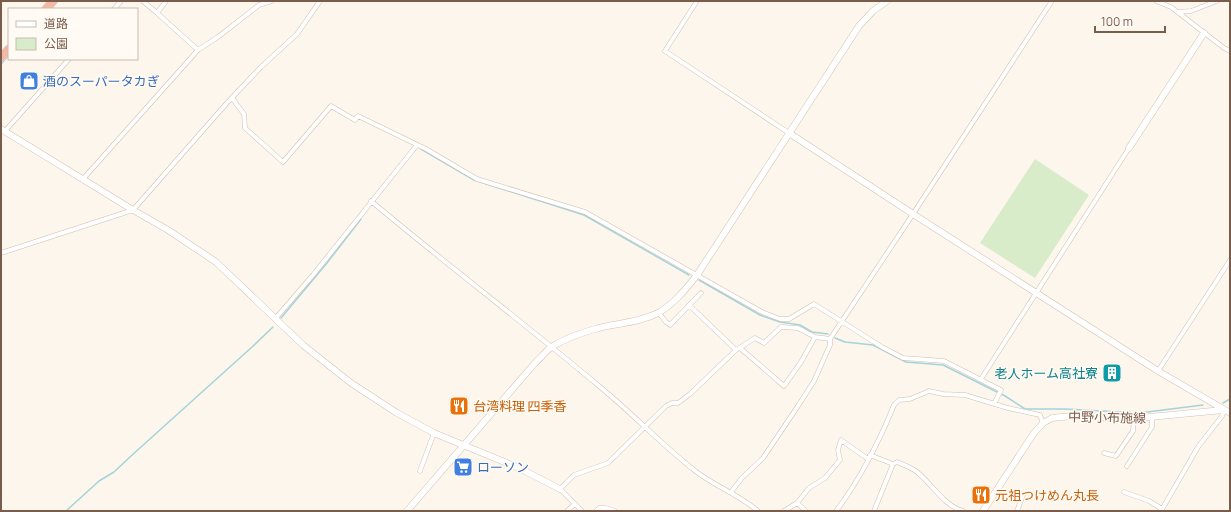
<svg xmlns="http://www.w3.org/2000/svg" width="1231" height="512" viewBox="0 0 1231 512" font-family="Manrope,'Noto Sans JP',sans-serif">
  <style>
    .green { fill: #d8ecc9 }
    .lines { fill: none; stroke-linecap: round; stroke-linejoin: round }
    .stream { stroke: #a5d3da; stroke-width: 1.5 }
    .street-casing { stroke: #d1beb0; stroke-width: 5 }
    .secondary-casing { stroke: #d6c0b0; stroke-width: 7 }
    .highway-casing { stroke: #dad1cd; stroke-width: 9 }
    .street { stroke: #fff; stroke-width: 4 }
    .secondary { stroke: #fff; stroke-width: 6 }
    .highway { stroke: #f7b7a3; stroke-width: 8 }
    .labels { text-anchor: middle; stroke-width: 3; stroke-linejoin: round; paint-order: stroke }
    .shop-label { font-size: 13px; fill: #366cbe; stroke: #fffaf3; text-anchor: start }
    .culture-label { font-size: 13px; fill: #0d838f; stroke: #fffaf3; text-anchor: end }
    .food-label { font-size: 13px; fill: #c56008; stroke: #fffaf3; text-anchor: start }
    .street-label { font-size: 13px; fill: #7a5c4d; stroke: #fffaf3 }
  </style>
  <rect width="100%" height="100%" fill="#fdf6ec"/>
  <path class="green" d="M1035 159 1089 195 1035 278 980 243Z"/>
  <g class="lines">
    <path class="stream" d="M51 9 58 1
      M1 64 9 55
      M421 149 474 180 584 215 689 275
      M699 280 760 315 780 322 800 325 812 332 828 334
      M281 318 327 263 361 219
      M835 338 845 342 873 345 906 362 943 365 1005 396 1025 409H1065L1139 413 1203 405
      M1223 403 1230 399
      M66 511 99 481 114 472 131 456 252 347 273 327"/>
    <g class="street-casing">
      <path id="street" d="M143 1 157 13 166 1
        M697 1 665 51 789 133
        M1156 1 1171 7 1224 48 1230 51
        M114 9 121 1
        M1178 12 1191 11 1217 1
        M157 13 198 50
        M232 98 244 114 245 128 283 162 331 106 355 120 358 116 426 149 477 179 585 212 762 312 780 319H789L814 304 882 347 903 358 944 361 1001 390 994 404
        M5 131 69 59
        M83 179 198 50 218 37 259 5 272 1
        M371 201C446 264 524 323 599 386 632 413 661 444 694 470 714 486 738 494 758 511
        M1 253 133 210 226 104 260 68 297 34 320 1
        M689 305 736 350
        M658 312 666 322 670 325 701 293
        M275 319 313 275 417 145
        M740 348 784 386 801 362 815 337
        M1158 371 1230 260
        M981 379 1129 148
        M1104 453 1116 456 1133 431 1134 419
        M870 455 893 464 897 462C904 465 912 468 917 472 933 485 943 505 963 511
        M1127 466 1152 427V417
        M420 471 434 433
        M731 492 742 478 763 458 798 406 814 381 830 345V339
        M1124 492 1149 501 1162 509
        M797 503 806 511
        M567 511 575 504
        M582 511 560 489 574 475 608 463 666 406 672 403H678L690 394 736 350 755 338 764 343 781 327 798 328 815 337 830 339 913 214 1052 1
        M596 511 599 508H606L615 511
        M784 511 797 503 809 488 825 478 840 460 838 450 841 440 868 459
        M836 511C858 483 881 438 894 405L899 400 910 399 929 391 943 394 965 395 1008 408 1040 415 1043 423
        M874 511 893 464
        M1017 511 1023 495
        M1161 511 1198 447 1222 416 1224 410"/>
    </g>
    <g class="secondary-casing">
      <path id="secondary" d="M1 129 133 210 168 230 216 262 303 345 351 383 397 413 434 433 519 468 560 489
        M789 133 913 214 1158 371 1230 413
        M1129 148 1204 33
        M407 511 535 363C541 358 546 350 553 346 566 338 581 333 595 329 617 323 638 323 658 313 674 304 686 289 697 275L859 26 873 11 887 1
        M983 511 1034 433 1043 423 1052 418 1061 417 1076 416 1129 419 1223 410"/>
    </g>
    <g class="highway-casing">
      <path id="highway" d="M46 9 53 1
        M1 57 9 49"/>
    </g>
    <use href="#street" class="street"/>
    <use href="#secondary" class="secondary"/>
    <use href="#highway" class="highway"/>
  </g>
  <defs>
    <g id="shop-square" transform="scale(1)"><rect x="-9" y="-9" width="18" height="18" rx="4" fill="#3f7fe0" stroke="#fffaf3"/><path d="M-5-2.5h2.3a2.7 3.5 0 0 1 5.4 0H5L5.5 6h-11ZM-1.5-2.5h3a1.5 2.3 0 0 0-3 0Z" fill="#fff"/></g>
    <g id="building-square" transform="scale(1)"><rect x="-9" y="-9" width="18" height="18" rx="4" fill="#0f9aa8" stroke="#fffaf3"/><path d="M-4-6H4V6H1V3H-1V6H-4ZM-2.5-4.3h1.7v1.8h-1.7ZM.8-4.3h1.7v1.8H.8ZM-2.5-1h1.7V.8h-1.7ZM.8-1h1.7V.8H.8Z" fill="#fff"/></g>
    <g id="restaurant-square" transform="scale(1)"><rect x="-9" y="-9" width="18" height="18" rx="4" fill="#e8710a" stroke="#fffaf3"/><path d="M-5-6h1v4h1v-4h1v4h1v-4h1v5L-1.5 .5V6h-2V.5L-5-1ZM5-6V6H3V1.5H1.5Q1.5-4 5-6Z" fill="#fff"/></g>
    <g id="supermarket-square" transform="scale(1)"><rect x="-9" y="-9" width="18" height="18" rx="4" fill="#3f7fe0" stroke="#fffaf3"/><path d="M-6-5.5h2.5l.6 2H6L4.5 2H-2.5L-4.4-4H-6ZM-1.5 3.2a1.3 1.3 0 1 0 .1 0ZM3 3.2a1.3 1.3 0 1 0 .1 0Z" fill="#fff"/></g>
  </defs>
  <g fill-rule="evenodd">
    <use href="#shop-square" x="29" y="81"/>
    <use href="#building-square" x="1112" y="373"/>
    <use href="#restaurant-square" x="459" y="406"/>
    <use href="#supermarket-square" x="463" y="467"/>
    <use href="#restaurant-square" x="981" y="495"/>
  </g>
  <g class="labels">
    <g class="shop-label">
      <text x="43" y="86">酒のスーパータカぎ</text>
      <text x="477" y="472">ローソン</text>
    </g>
    <g class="culture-label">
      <text x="1098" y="378">老人ホーム高社寮</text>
    </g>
    <g class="food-label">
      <text x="473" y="411">台湾料理 四季香</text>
      <text x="995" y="500">元祖つけめん丸長</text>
    </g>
    <g class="street-label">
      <text transform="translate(1107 417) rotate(1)" y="5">中野小布施線</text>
    </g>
  </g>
  <rect width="1231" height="512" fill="none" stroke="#7a5c4d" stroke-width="4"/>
  <rect x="8" y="8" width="130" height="52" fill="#fffaf3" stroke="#cabbb1"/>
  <rect x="16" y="21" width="20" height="6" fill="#ffffff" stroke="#cabbb1"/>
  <text x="44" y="28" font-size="12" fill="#7a5c4d">道路</text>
  <rect x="16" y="38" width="20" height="12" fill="#d8ecc9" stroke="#cabbb1"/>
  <text x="44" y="48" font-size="12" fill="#7a5c4d">公園</text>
  <path d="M1095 26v6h70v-6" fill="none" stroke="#7a5c4d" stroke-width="2"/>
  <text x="1101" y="26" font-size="12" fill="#7a5c4d" stroke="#fffaf3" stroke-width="3" paint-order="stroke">100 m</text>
</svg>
